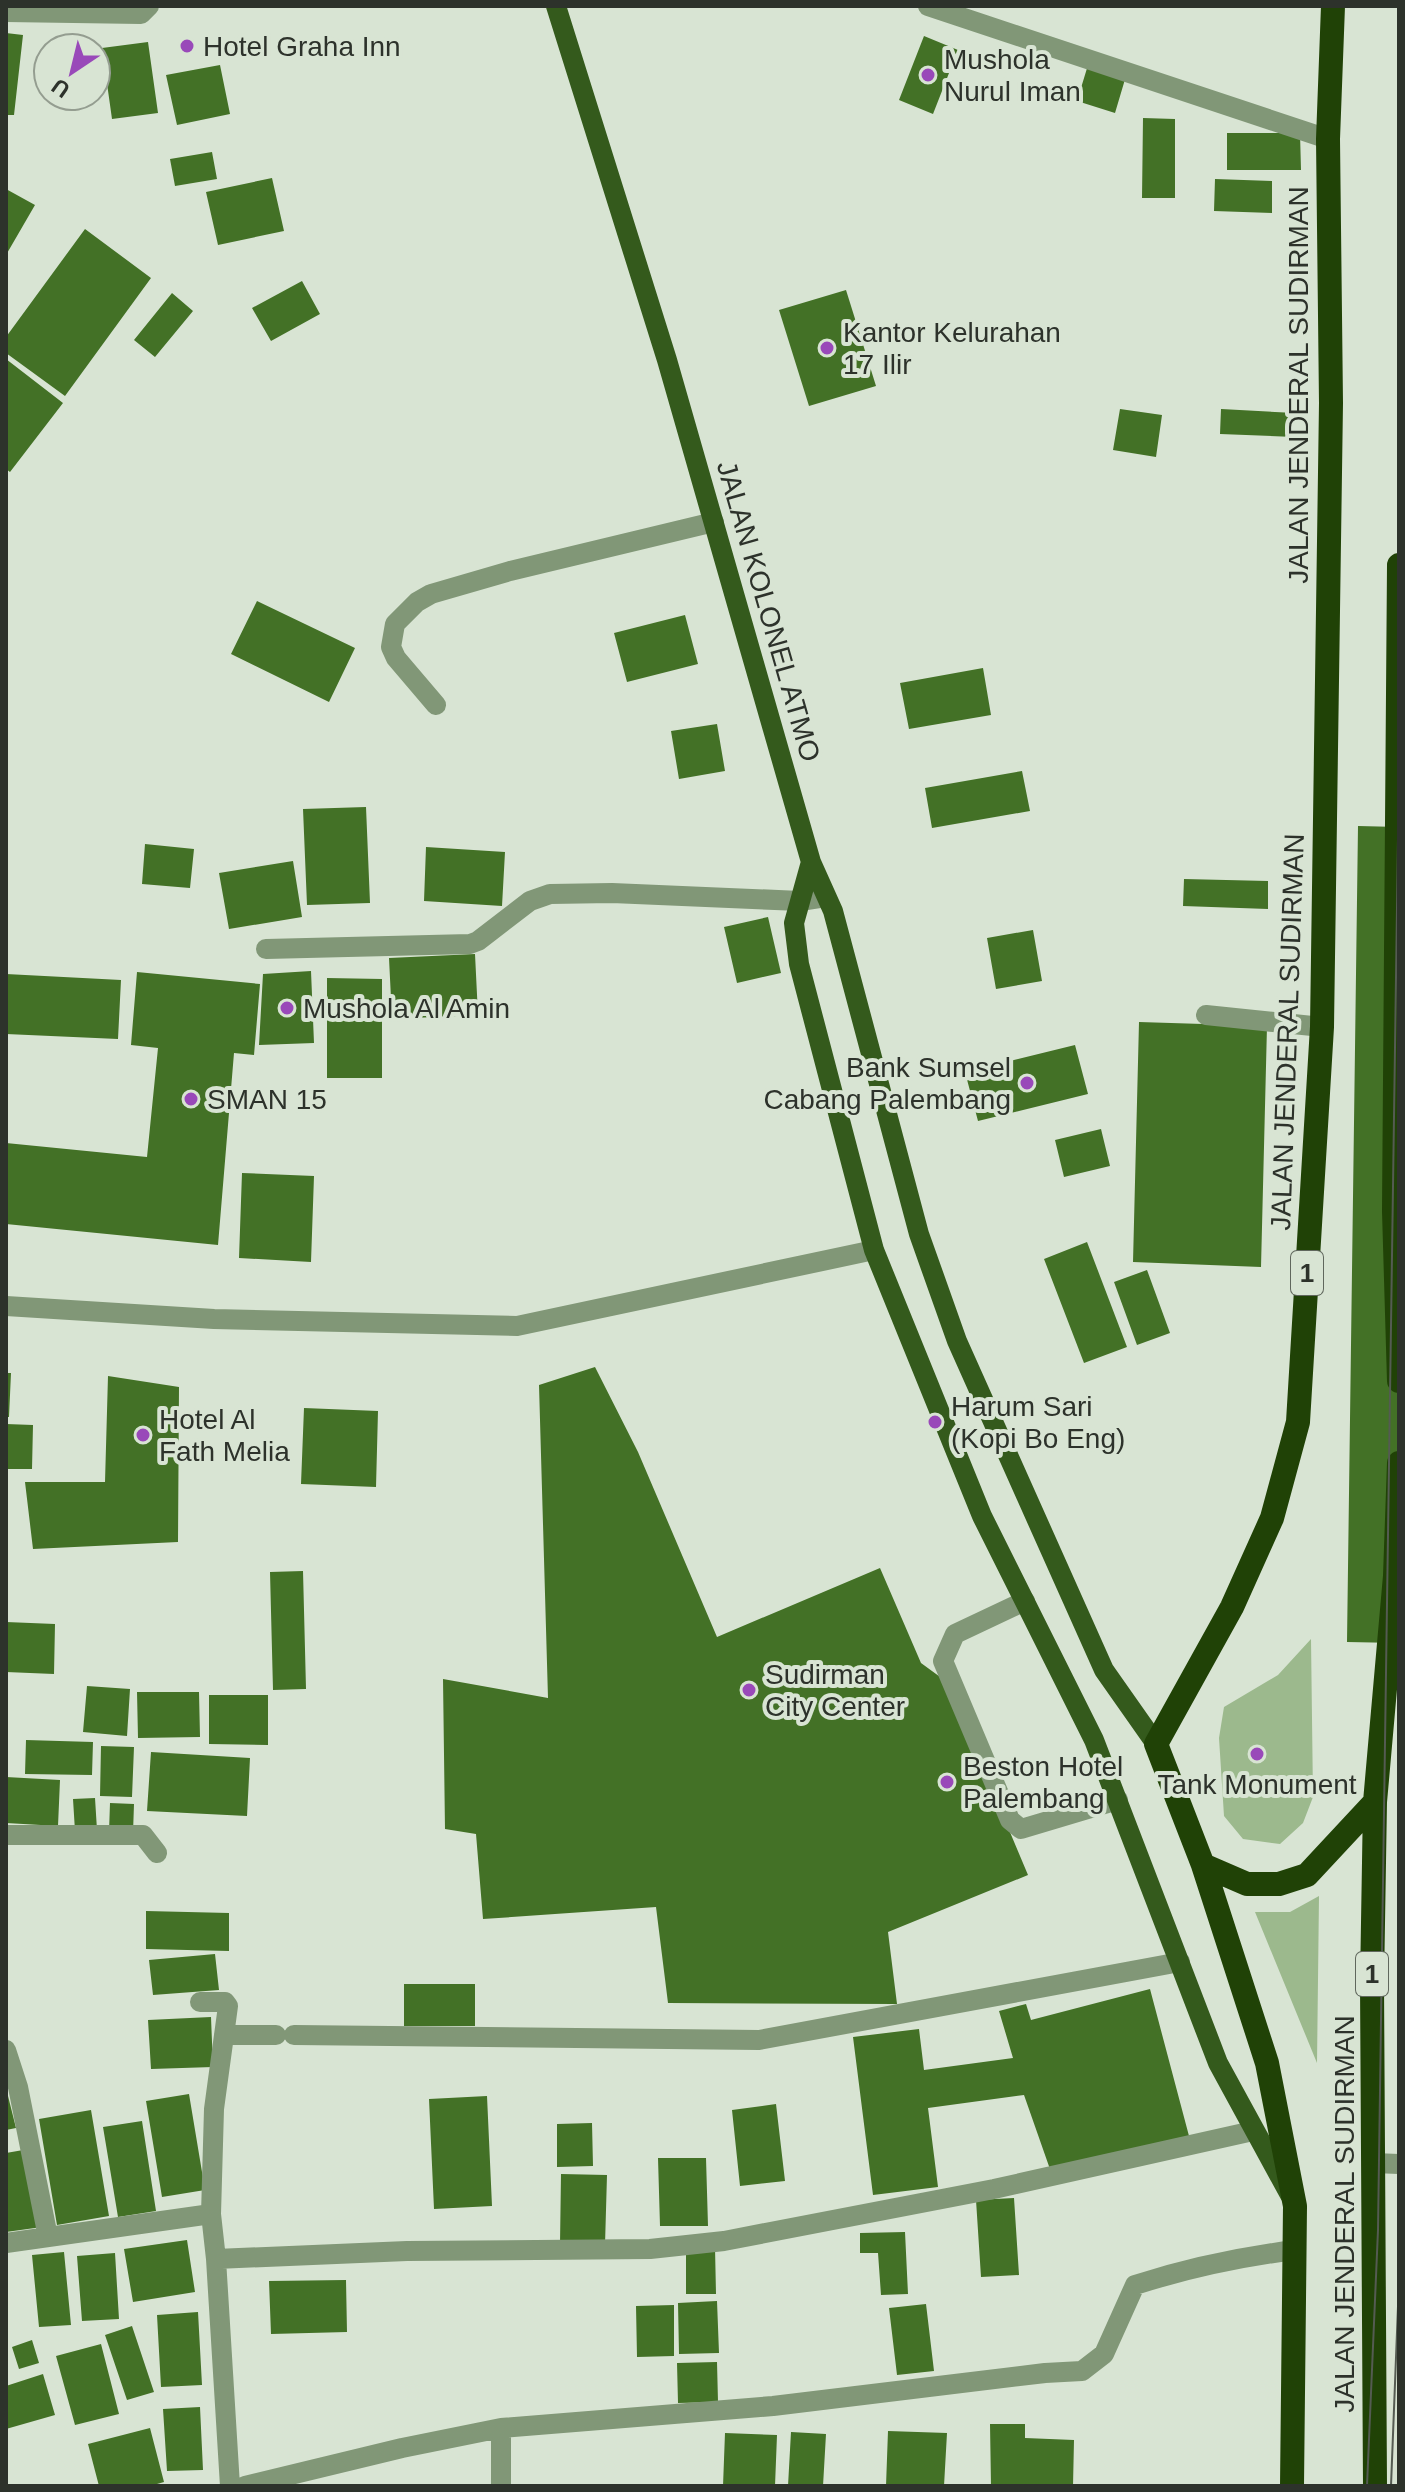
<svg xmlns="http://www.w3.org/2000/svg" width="1405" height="2492" viewBox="0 0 1405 2492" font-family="Arial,sans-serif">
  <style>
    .green { fill: #9cb98d }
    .building { fill: #437126 }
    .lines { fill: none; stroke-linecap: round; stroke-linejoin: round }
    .minor { stroke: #819777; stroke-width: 20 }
    .major { stroke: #345a1c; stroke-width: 20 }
    .highway { stroke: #204206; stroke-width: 24 }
    .tram { stroke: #545b52; stroke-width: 2 }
    .poi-dot { fill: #9949b9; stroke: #d8e4d3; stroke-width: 3 }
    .labels { text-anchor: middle; stroke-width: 8; stroke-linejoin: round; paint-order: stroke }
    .shield { fill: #d8e4d3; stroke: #60675d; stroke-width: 2 }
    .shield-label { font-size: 26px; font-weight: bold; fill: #2d322b }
    .poi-label { font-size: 28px; fill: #2d322b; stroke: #d8e4d3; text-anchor: start }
    .street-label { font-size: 28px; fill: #2d322b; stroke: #d8e4d3 }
  </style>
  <rect width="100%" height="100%" fill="#d8e4d3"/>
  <path class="green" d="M1311 1639 1313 1797 1303 1823 1280 1844 1243 1839 1224 1816 1219 1738 1224 1707 1278 1675Z
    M1319 1896 1317 2063 1255 1912H1290Z"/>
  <path class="building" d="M6 33 23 35 14 115H6Z
    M924 36 958 50 933 114 899 100Z
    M148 42 158 113 112 119 102 48Z
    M220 65 230 114 177 125 166 75Z
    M1088 65 1126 76 1115 113 1077 101Z
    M1143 118 1175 119V198H1142Z
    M1227 133H1300L1301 170H1227Z
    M212 152 217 179 175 186 170 159Z
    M272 178 284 231 218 245 206 192Z
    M1215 179 1272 181V213L1214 211Z
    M6 189 35 205 6 255Z
    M85 229 151 278 65 396 6 353V337Z
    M302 281 320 314 271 341 252 308Z
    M846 290 876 386 809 406 779 310Z
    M172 293 193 311 155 357 134 340Z
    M6 359 63 403 10 472 6 469Z
    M1120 409 1162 415 1156 457 1113 450Z
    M1221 409 1295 413 1294 437 1220 434Z
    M257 601 355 648 329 702 231 654Z
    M685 615 698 664 627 682 614 633Z
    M983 668 991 715 909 729 900 683Z
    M717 724 725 771 679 779 671 731Z
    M1022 771 1030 811 932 828 925 788Z
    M366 807 370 903 307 905 303 809Z
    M1358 826 1399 827V1643L1347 1642Z
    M145 844 194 849 190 888 142 884Z
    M426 847 505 852 502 906 424 901Z
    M293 861 302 917 229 929 219 873Z
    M1184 879 1268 881V909L1183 906Z
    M768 917 781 973 737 983 724 927Z
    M1033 930 1042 981 996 989 987 938Z
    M475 954 478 1015 392 1019 389 958Z
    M311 971 314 1043 259 1045 263 974Z
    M137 972 260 984 254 1055 234 1053 218 1245 6 1224V1143L147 1157 158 1048 131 1045Z
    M6 974 121 980 118 1039 6 1034Z
    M327 978 382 979V1078H327Z
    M1139 1022 1267 1026 1261 1267 1133 1262Z
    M1075 1045 1088 1094 978 1121 965 1072Z
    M1101 1129 1110 1166 1064 1177 1055 1140Z
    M242 1173 314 1176 311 1262 239 1258Z
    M1087 1242 1127 1347 1084 1363 1044 1259Z
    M1147 1270 1170 1333 1137 1345 1114 1282Z
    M595 1367 638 1452 717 1637 880 1568 921 1663 947 1682 1028 1875 888 1932 897 2004 668 2003 656 1907 483 1919 476 1834 445 1829 443 1679 548 1698 539 1385Z
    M6 1373H11L9 1417H6Z
    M108 1376 179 1387 178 1542 33 1549 25 1482H105Z
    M304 1408 378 1411 376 1487 301 1484Z
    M6 1424 33 1425 32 1469H6Z
    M303 1571 306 1689 273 1690 270 1572Z
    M6 1622 55 1624 54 1674 6 1672Z
    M87 1686 130 1689 127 1736 83 1732Z
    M137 1692H199L200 1737 138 1738Z
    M209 1695H268V1745L209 1744Z
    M26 1740 93 1742 92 1775 25 1774Z
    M101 1746 134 1747 132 1797 100 1796Z
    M151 1752 250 1758 247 1816 147 1811Z
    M6 1777 60 1780 58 1826 6 1823Z
    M95 1798 97 1830 75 1831 73 1799Z
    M110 1803 134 1804 133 1833 109 1832Z
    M146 1911 229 1913V1951L146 1949Z
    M215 1954 219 1990 153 1995 149 1960Z
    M404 1984H475V2026H404Z
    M1150 1989 1189 2136 1051 2172 1024 2095 928 2108 938 2187 873 2195 853 2037 919 2029 924 2070 1013 2058 999 2011 1026 2004 1031 2020Z
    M211 2017 213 2067 151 2069 148 2020Z
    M6 2088 16 2128 6 2130Z
    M189 2094 205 2190 162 2197 146 2101Z
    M487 2096 492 2206 434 2209 429 2099Z
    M776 2104 785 2181 740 2186 732 2110Z
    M91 2110 109 2216 57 2225 39 2119Z
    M142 2121 156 2211 118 2217 103 2127Z
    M592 2123 593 2166 557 2167V2124Z
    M29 2149 42 2227 6 2232V2153Z
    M658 2158H706L708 2226H660Z
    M561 2174 607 2175 605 2245 560 2244Z
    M1014 2198 1019 2275 981 2277 976 2200Z
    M905 2232 908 2294 881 2295 878 2253H860V2233Z
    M187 2240 195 2292 133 2302 124 2249Z
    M715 2247 716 2294H686V2248Z
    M64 2252 71 2325 39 2327 32 2255Z
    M115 2253 119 2319 82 2321 77 2256Z
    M346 2280 347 2332 271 2334 269 2281Z
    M717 2301 719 2353 679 2354 678 2303Z
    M926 2304 934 2371 897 2375 889 2308Z
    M674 2305V2356L637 2357 636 2306Z
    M198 2312 202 2385 161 2387 157 2315Z
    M132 2326 154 2392 127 2400 105 2335Z
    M32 2340 39 2363 19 2369 12 2347Z
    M101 2344 119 2414 75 2425 56 2356Z
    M717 2362 718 2402 678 2403 677 2363Z
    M43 2374 55 2415 6 2429V2386Z
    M200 2407 203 2470 167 2471 163 2409Z
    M990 2424H1025V2438L1074 2440 1073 2486H991Z
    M150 2428 164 2482 150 2486H99L88 2444Z
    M888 2431 947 2433 944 2486H886Z
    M791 2432 826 2434 823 2486H788Z
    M725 2433 777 2435 775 2486H723Z"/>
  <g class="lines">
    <path class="minor" d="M928 6 1328 139
      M6 12 141 14 149 6
      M436 705 396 658 391 647 395 624 417 602 431 594 510 571 714 522
      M266 949 470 944 478 941 530 901 550 894 612 893 800 901 826 897
      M1206 1015 1322 1027
      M6 1306 214 1319 517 1326 874 1250
      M1025 1601 955 1634 943 1661 1010 1820 1021 1829 1118 1800
      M6 1835H143L157 1853
      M200 2002H225L228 2006 214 2109 211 2214 216 2259
      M224 2035H276
      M294 2035 759 2040 1180 1962
      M6 2050 18 2087 48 2237
      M1373 2163 1399 2164
      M6 2243 211 2214
      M230 2486 216 2259 407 2251 650 2249 724 2241 994 2189 1253 2131
      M245 2486 402 2448 501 2428 773 2406 1045 2373 1082 2371 1104 2354 1135 2285C1188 2268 1240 2257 1295 2250
      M501 2486V2428"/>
    <path class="major" d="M556 6 667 360 811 862 833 911 919 1234 957 1341 1104 1670 1156 1744
      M811 862 794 923 799 964 874 1250 982 1516 1094 1740 1218 2063 1290 2195"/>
    <path class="highway" d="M1399 565 1394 1211 1399 1381
      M1203 1865 1247 1884H1279L1307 1875 1375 1802
      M1292 2486 1295 2206 1267 2063 1203 1865 1156 1744 1232 1607 1272 1518 1298 1422 1322 1027 1331 403 1328 139 1333 6
      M1375 2486 1372 1983 1375 1802 1395 1576 1399 1463"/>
    <path class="tram" d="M1367 2486 1378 2230 1399 769
      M1391 2486 1399 2281"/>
  </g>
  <g class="poi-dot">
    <circle cx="187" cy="46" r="8"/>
    <circle cx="928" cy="75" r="8"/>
    <circle cx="827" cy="348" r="8"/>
    <circle cx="287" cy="1008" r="8"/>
    <circle cx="1027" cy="1083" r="8"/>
    <circle cx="191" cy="1099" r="8"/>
    <circle cx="935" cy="1422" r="8"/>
    <circle cx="143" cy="1435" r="8"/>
    <circle cx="749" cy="1690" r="8"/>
    <circle cx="1257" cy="1754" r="8"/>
    <circle cx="947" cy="1782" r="8"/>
  </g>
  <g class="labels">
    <g class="shield">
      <rect x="1291" y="1251" width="32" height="44" rx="6"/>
      <rect x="1356" y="1952" width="32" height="44" rx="6"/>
    </g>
    <g class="shield-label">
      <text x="1307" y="1282">1</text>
      <text x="1372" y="1983">1</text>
    </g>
    <g class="poi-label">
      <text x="203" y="56">Hotel Graha Inn</text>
      <text x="944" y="69">Mushola<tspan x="944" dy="32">Nurul Iman</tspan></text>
      <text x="843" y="342">Kantor Kelurahan<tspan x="843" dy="32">17 Ilir</tspan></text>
      <text x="303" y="1018">Mushola Al Amin</text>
      <text x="1011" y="1077" text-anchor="end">Bank Sumsel<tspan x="1011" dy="32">Cabang Palembang</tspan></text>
      <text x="207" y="1109">SMAN 15</text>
      <text x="951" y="1416">Harum Sari<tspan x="951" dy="32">(Kopi Bo Eng)</tspan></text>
      <text x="159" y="1429">Hotel Al<tspan x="159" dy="32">Fath Melia</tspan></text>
      <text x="765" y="1684">Sudirman<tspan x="765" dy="32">City Center</tspan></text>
      <text x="963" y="1776">Beston Hotel<tspan x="963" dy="32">Palembang</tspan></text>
      <text x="1257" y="1794" text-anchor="middle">Tank Monument</text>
    </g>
    <g class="street-label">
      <text transform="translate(1298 385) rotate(-90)" y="10">JALAN JENDERAL SUDIRMAN</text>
      <text transform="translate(769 611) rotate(74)" y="10">JALAN KOLONEL ATMO</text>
      <text transform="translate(1287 1032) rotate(-88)" y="10">JALAN JENDERAL SUDIRMAN</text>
      <text transform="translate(1344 2214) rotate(-90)" y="10">JALAN JENDERAL SUDIRMAN</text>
    </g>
  </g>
  <rect width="1405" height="2492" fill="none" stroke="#2d322b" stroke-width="16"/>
  <g transform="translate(72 72) rotate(215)"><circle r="38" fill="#d8e4d3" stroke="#949d90" stroke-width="2"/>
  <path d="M0-6L14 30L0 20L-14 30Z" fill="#9949b9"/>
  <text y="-12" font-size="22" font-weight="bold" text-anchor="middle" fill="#2d322b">U</text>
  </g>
</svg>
